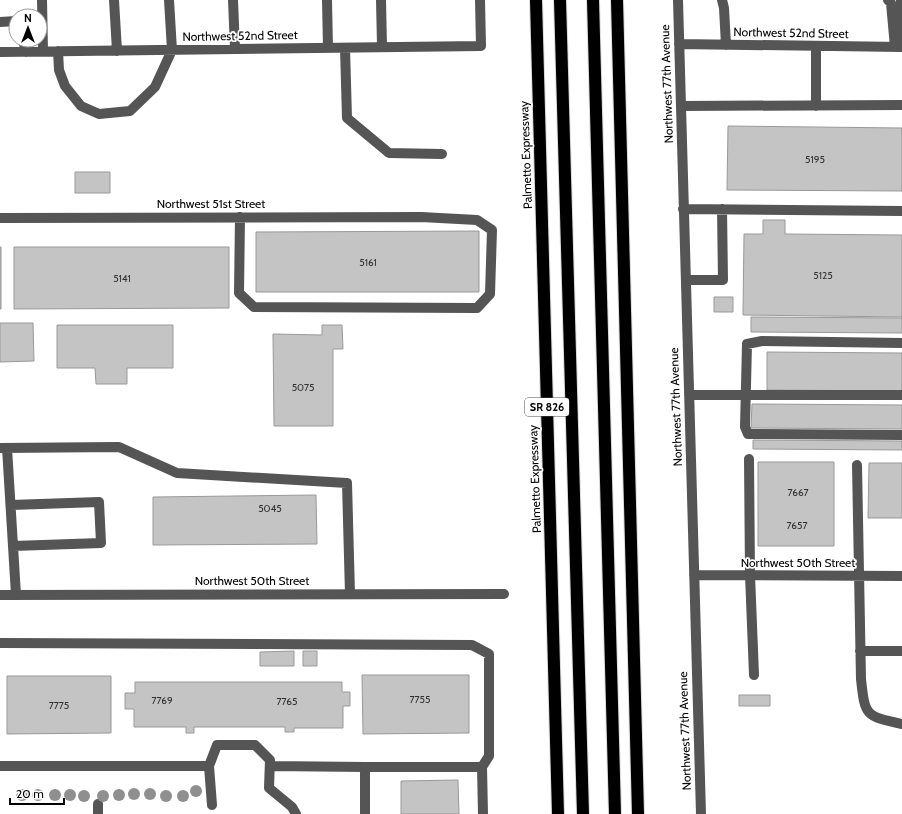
<svg xmlns="http://www.w3.org/2000/svg" width="902" height="814" viewBox="0 0 902 814" font-family="Cabin,sans-serif">
  <style>
    .building { fill: #c4c4c4; stroke: #999 }
    .lines { fill: none; stroke-linecap: round; stroke-linejoin: round }
    .highway-casing { stroke: #dbdbdb; stroke-width: 14 }
    .minor { stroke: #555; stroke-width: 10 }
    .highway { stroke: #000; stroke-width: 12 }
    .tree { fill: #8f8f8f }
    .labels { text-anchor: middle; stroke-width: 3.5; stroke-linejoin: round; paint-order: stroke }
    .number-label { font-size: 10px; fill: #313131 }
    .shield { fill: #fff; stroke: #4c4c4c; stroke-width: 1 }
    .shield-label { font-size: 11px; font-weight: bold; fill: #000 }
    .street-label { font-size: 12px; fill: #000; stroke: #fff }
  </style>
  <rect width="100%" height="100%" fill="#fff"/>
  <path class="building" d="M728 126 902 128V191L727 190Z
    M75 172H110V193H75Z
    M763 220H785V234L902 235V317L743 315 744 234H763Z
    M479 231V292H256V232Z
    M0 247H1V309H0Z
    M14 247H229V308L14 309Z
    M714 297H733V312H714Z
    M751 317 902 318V333L751 332Z
    M0 323H33L34 361 0 362Z
    M57 325H173V368H127V384H96L95 368H57Z
    M322 325H342L343 349H333V426H274L273 334 322 335Z
    M767 352 902 353V391L767 390Z
    M752 404 902 405V429L751 428Z
    M753 440 902 441V450L753 449Z
    M758 462H834V546H758Z
    M869 463H902V518H868Z
    M316 495 317 544 153 545V497Z
    M294 651V666H260V652Z
    M303 651H317V666H303Z
    M362 675H469V733L363 734Z
    M7 676H111V733L7 734Z
    M135 682H342V692H350V706H343V728H294V732H285V727H194V733H186V727H134V709H125V693H135Z
    M739 695H770V706H739Z
    M458 780 459 814H401V781Z"/>
  <g class="lines">
    <g class="highway-casing">
      <path id="highway" d="M536 0 558 814
        M560 0 583 814
        M593 0 615 814
        M617 0 638 814"/>
    </g>
    <path class="minor" d="M42 0 43 51
      M114 0 117 51
      M233 0 235 49
      M327 0 328 48
      M381 0 382 46
      M678 0 701 814
      M722 0 724 8 726 45
      M888 0 891 3 895 47
      M901 0V47
      M0 22 16 21
      M23 40 26 52
      M679 44 902 47
      M816 46V106
      M345 48 347 118 389 153 442 154
      M58 51 59 70 65 86 81 106 99 114 130 111 155 87 172 50 169 0
      M0 52 481 46 480 0
      M681 106 902 105
      M683 209 902 211
      M0 218 421 217 477 220 492 230 490 294 477 308 254 307 239 293 240 217
      M686 280H723L722 209
      M902 343 762 341 747 344 745 427 748 434 902 435
      M689 395H902
      M0 448 119 447 177 473 347 483 350 594
      M7 448 16 595
      M749 459 750 575 754 675
      M857 465 861 679C865 716 865 716 902 724
      M11 505 99 502 101 543 13 546
      M694 575 902 576
      M0 595 504 594
      M0 643 472 645 489 654V756L482 767
      M860 651H902
      M0 766H209L217 745H255L270 760 269 788 292 807 296 814
      M209 766 212 805
      M270 766 365 767V814
      M365 767H482L483 814
      M98 814V804"/>
    <use href="#highway" class="highway"/>
  </g>
  <g class="tree">
    <circle cx="196" cy="791" r="6"/>
    <circle cx="134" cy="794" r="6"/>
    <circle cx="150" cy="794" r="6"/>
    <circle cx="22" cy="795" r="6"/>
    <circle cx="38" cy="795" r="6"/>
    <circle cx="55" cy="795" r="6"/>
    <circle cx="70" cy="795" r="6"/>
    <circle cx="119" cy="795" r="6"/>
    <circle cx="84" cy="796" r="6"/>
    <circle cx="103" cy="796" r="6"/>
    <circle cx="166" cy="796" r="6"/>
    <circle cx="183" cy="796" r="6"/>
  </g>
  <g class="labels">
    <g class="number-label">
      <text x="815" y="163">5195</text>
      <text x="368" y="266">5161</text>
      <text x="823" y="279">5125</text>
      <text x="122" y="282">5141</text>
      <text x="303" y="391">5075</text>
      <text x="798" y="496">7667</text>
      <text x="270" y="512">5045</text>
      <text x="797" y="529">7657</text>
      <text x="420" y="703">7755</text>
      <text x="162" y="704">7769</text>
      <text x="287" y="705">7765</text>
      <text x="59" y="709">7775</text>
    </g>
    <rect class="shield" x="525" y="398" width="44" height="18" rx="3"/>
    <g class="shield-label">
      <text x="547" y="411">SR 826</text>
    </g>
    <g class="street-label">
      <text transform="translate(791 33) rotate(1)" y="4">Northwest 52nd Street</text>
      <text transform="translate(240 36) rotate(-1)" y="4">Northwest 52nd Street</text>
      <text transform="translate(667 84) rotate(-92)" y="4">Northwest 77th Avenue</text>
      <text transform="translate(526 155) rotate(-92)" y="4">Palmetto Expressway</text>
      <text x="211" y="208">Northwest 51st Street</text>
      <text transform="translate(676 407) rotate(-92)" y="4">Northwest 77th Avenue</text>
      <text transform="translate(535 479) rotate(-92)" y="4">Palmetto Expressway</text>
      <text x="798" y="567">Northwest 50th Street</text>
      <text x="252" y="585">Northwest 50th Street</text>
      <text transform="translate(685 731) rotate(-92)" y="4">Northwest 77th Avenue</text>
    </g>
  </g>
  <g transform="translate(28 28)"><circle r="19" fill="#ffffff" stroke="#999999"/>
  <path d="M0-3L7 15L0 10L-7 15Z" fill="#000000"/>
  <text y="-6" font-size="11" font-weight="bold" text-anchor="middle" fill="#000000">N</text>
  </g>
  <path d="M10 798v6h54v-6" fill="none" stroke="#000000" stroke-width="2"/>
  <text x="16" y="798" font-size="12" fill="#000000" stroke="#ffffff" stroke-width="3" paint-order="stroke">20 m</text>
</svg>
